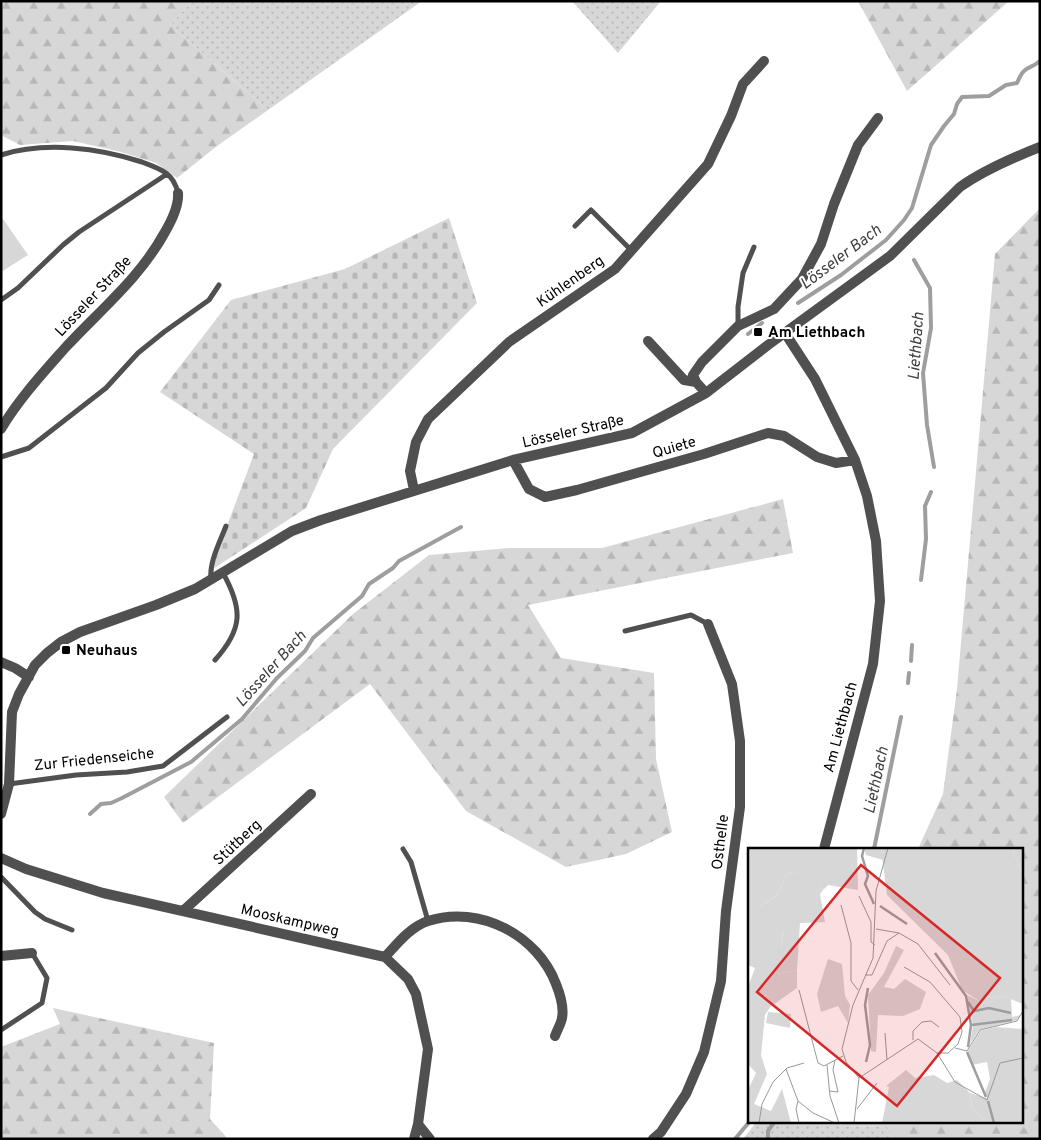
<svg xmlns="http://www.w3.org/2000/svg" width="1041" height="1140" viewBox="0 0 1041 1140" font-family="Overpass,sans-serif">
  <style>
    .grass { fill: url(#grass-dots) }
    .forest { fill: url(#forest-firs) }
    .cemetery { fill: url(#cemetery-stones) }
    .park { fill: #d7d7d7 }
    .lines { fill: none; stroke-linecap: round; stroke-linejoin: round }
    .stream { stroke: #9e9e9e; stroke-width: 4 }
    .lane { stroke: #505050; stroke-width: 5 }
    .street { stroke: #505050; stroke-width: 10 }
    .poi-dot { fill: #000; stroke: #fff; stroke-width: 2 }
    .labels { text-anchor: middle; stroke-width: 4; stroke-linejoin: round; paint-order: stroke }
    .street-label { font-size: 15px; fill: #000; stroke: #fff }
    .poi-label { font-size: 15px; font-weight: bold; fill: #000; stroke: #fff; text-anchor: start }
    .water-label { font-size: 16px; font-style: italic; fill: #3f3f3f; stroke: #fff }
    .inset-river { fill: none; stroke: #9e9e9e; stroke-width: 2.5 }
    .inset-road { fill: none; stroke: #999; stroke-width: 1 }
    .view { fill: #d62828; fill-opacity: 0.15; stroke: #d62828; stroke-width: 2.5 }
    .inset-edge { fill: none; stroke: #000; stroke-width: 2.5 }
  </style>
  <defs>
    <pattern id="grass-dots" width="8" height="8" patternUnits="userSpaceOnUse" patternTransform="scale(1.25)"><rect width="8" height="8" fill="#d7d7d7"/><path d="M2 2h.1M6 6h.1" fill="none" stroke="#b7b7b7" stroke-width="1.8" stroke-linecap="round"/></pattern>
    <pattern id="forest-firs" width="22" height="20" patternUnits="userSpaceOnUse" patternTransform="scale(1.25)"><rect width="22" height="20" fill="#d7d7d7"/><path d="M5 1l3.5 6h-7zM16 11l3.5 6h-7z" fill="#b7b7b7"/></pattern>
    <pattern id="cemetery-stones" width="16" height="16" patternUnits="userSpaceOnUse" patternTransform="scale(1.25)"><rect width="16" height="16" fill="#d7d7d7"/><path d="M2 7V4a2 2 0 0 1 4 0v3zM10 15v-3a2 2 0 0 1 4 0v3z" fill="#b7b7b7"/></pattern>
  </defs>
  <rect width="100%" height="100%" fill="#fff"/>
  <path class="grass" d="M192 1H422L268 110 170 25Z
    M572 1H661L618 53Z
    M757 1121H840L841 1127 887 1126 892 1139H743Z"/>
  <path class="forest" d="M1 1H192L170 25 268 110 217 146 177 178 156 163 121 152 73 141 20 145 1 135Z
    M858 1H1009L907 91Z
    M1040 208V1139H892L887 1126 841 1127 840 1121H1022V849H918L943 794 957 689 995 254Z
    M783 499 793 553 528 605 561 658 654 673 656 759 672 832 626 854 566 867 466 811 370 684 183 823 164 797 353 614 429 555 509 548H602Z
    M53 1008 214 1043 210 1119 228 1139H1V1047L60 1024Z"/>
  <path class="cemetery" d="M449 218 477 303 333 449 306 508 210 571 254 454 160 392 231 300 345 269Z"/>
  <path class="park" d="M1 216 28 255 1 272Z"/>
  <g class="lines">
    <path class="stream" d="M914 260 930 288 931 328 923 373 927 425 934 467
      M798 303 841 275 886 240 904 220 912 208 931 145 944 126 954 114 957 104 962 97 989 96 1006 85 1017 83C1025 64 1028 71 1040 61
      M748 334 762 323
      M921 580 926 539 925 506 931 492
      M911 661 912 645
      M908 683 909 673
      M90 814 101 804 111 803 122 798 191 762 242 719 277 678 305 651 313 638 362 596 369 584 393 568 399 561 461 527
      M874 849 901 717
      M735 1139 750 1121
      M768 1139V1131L775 1121"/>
    <path class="lane" d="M1 155C45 141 99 148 142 162 150 165 159 168 166 173 173 178 176 185 178 193
      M575 226 591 210 631 250
      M1 300 18 288 63 245 79 232 167 174
      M738 325V307L743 273 754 247
      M1 457 29 448 106 388 138 353 164 332 209 300 219 285
      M211 579C209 562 220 542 226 526
      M625 631 691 615 708 624
      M215 660C243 629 243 609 223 573
      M9 784 76 775 127 772 163 766 227 717
      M403 849 411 862 428 921
      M1 877 35 912 45 919 72 930
      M1 1030 42 1003 47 978 32 953"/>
    <path class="street" d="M785 333 815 379 855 460 867 496 876 541 880 601 873 664 824 849
      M648 341 684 380 696 382
      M706 393 696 382 693 375 702 362 738 326 774 309 802 279 821 244 834 204 858 145 878 118
      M1 429C19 399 42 374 65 348 100 310 140 278 165 232 172 220 179 206 178 193
      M513 460 529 489 545 497 577 490 704 454 768 433 784 436 817 457 836 463 855 460
      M414 490 410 471 416 442 428 419 509 342 615 269 708 164 731 116 743 84 764 61
      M1 662 15 668 29 677
      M1 814 9 784 12 712 19 694 35 665 47 653 61 642 80 632 156 605 195 589 292 531 321 520 513 460 632 433 706 393 768 345 890 256 960 187C984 170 1012 158 1040 147
      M1 858 26 869 103 893 385 957 408 979 416 994 428 1049 418 1124 414 1139
      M183 911 311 794
      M1 956 32 953
      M385 957C397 944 410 927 428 921 480 904 538 936 556 984 560 994 564 1008 562 1018 561 1024 557 1030 555 1036
      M418 1124 430 1139
      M653 1139 661 1132 686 1094 704 1052 721 981 726 911 740 807V741L732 684 708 624"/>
  </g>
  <g class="poi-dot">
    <rect x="753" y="327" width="10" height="10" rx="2.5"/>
    <rect x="61" y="645" width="10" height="10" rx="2.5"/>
  </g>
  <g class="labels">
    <g class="street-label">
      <text transform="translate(570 281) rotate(-35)" y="5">Kühlenberg</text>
      <text transform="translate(93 296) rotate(-47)" y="5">Lösseler Straße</text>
      <text transform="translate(573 431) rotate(-13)" y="5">Lösseler Straße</text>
      <text transform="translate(674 447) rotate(-16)" y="5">Quiete</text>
      <text transform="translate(840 727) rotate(-75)" y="5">Am Liethbach</text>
      <text transform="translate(94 759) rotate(-6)" y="5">Zur Friedenseiche</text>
      <text transform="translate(237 842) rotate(-43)" y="5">Stütberg</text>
      <text transform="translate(720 842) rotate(-83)" y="5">Osthelle</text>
      <text transform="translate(290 920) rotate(13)" y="5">Mooskampweg</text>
    </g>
    <g class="poi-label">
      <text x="768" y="337">Am Liethbach</text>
      <text x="76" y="655">Neuhaus</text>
    </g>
    <g class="water-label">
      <text transform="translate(840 256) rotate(-37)" y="6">Lösseler Bach</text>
      <text transform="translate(915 346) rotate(-86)" y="6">Liethbach</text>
      <text transform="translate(270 668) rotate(-48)" y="6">Lösseler Bach</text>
      <text transform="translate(875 780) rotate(-78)" y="6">Liethbach</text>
    </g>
  </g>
  <g transform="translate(748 848)">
    <rect width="275" height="275" fill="#fff"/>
    <path d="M116 0H133L135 12 118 7ZM264 0H275V27ZM41 24 69 28 75 42 72 46 77 74 52 75 49 122 29 126 20 113 33 100 35 82 12 69V58L28 48ZM219 147 231 153 235 147 245 150 255 148 263 151 264 169 273 167 269 172 231 182 222 196 225 177ZM222 245 241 251 244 257 258 263 262 275H238L224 260Z" fill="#d7d7d7"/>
    <path d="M0 0H109L110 42 80 37 75 42 69 29 41 24 28 48 12 58V69L31 76 35 82 33 100 36 104 21 113 27 114 29 126 49 122V140L22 159 17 167 13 207 19 226 6 256 23 263 34 241 43 275H0V242L8 225 0 216V139L7 120 0 117ZM133 0H264L275 27V156L255 148 245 150 236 147 231 153 214 142 200 107 139 47ZM148 98 156 102 136 139 146 141 157 131 178 144 172 161 155 168 130 167 128 204 123 203 120 147 136 125ZM248 179 275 181V275H262L258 264 245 269 237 244 242 231 239 214 224 217 221 208 220 203 232 183ZM158 222 167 230 186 227 199 235 209 232 222 245 224 260 238 275H134L141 239 138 238Z" fill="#d7d7d7"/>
    <path d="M80 111 94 116 97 148 102 157 100 175 90 158 73 164 69 146Z" fill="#d7d7d7"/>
    <path d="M20 164 43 166 42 180 18 175Z" fill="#d7d7d7"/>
    <path class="inset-river" d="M116 0 114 8 120 28 117 36 126 56M132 58 159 76M187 105 218 148 223 177 220 199M220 154 226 163 241 160 263 165M223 177 264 172M219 204 238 249M118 214 122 197 117 157 120 140M240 253 246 275"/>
    <path class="inset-road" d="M111 48 123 74V94L127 97M93 57 103 95V133L110 142M128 81 151 85 170 96 202 137M156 119 182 134 212 169 214 184 210 196 200 205H189M117 127H124L139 93 151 85M51 142 70 215 76 218 95 208M137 185 139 212M165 192V183L174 174 183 173 191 179M207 200 219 203 232 182 269 173 275 163M79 217 82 248 91 275M38 221 50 253 65 265 87 275M111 230 170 191 189 205 207 234 239 252 252 215 275 210M81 243 90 244 85 222 87 212M50 253 48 261 51 275M109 261 129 235M11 275 14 256 25 234 39 220 56 215M106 275 111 230 98 214 94 201 105 157 125 110 128 43 140 0"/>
    <path class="view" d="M113 17 252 130 149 258 9 144Z"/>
    <rect width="275" height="275" class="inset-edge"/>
  </g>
  <rect width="1041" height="1140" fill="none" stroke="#000000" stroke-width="5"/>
</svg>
